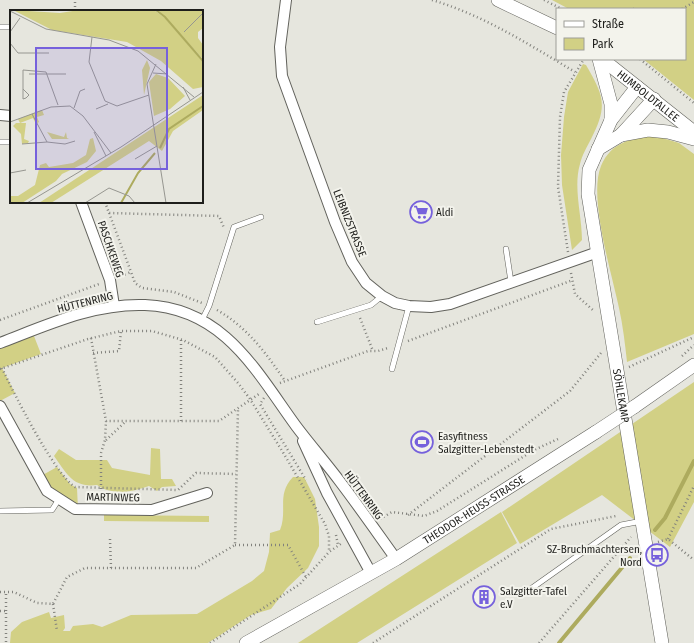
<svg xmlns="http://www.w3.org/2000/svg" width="694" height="643" viewBox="0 0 694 643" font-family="'Fira Sans Condensed',sans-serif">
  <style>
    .green { fill: #d2d085 }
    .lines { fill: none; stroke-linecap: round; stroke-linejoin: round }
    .stream { stroke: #adab5e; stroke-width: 4 }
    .service-casing { stroke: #62625c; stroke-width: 6 }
    .minor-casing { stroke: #62625c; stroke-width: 12 }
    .tertiary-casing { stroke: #62625c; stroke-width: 14 }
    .path { stroke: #82827d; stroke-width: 2.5; stroke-dasharray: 1 3; stroke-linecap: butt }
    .service { stroke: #fff; stroke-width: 5 }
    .minor { stroke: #fff; stroke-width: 10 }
    .tertiary { stroke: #fff; stroke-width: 13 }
    .tertiary-bridge-casing { stroke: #62625c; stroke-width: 14; stroke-linecap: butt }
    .tertiary-bridge { stroke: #fff; stroke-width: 13 }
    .labels { text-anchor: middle; stroke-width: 4; stroke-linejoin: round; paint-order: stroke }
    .street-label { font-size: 11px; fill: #1e1e1b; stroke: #f3f3ec }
    .poi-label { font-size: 11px; fill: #1e1e1b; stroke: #f3f3ec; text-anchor: start }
    .inset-river { fill: none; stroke: #adab5e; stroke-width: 2 }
    .inset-road { fill: none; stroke: #969690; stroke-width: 1 }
    .view { fill: #7661dc; fill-opacity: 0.15; stroke: #7661dc; stroke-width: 2 }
    .inset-edge { fill: none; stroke: #1e1e1b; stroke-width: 2 }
  </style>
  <rect width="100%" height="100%" fill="#e6e6de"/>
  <path class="green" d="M552 0H694V100L643 59H685V9H569Z
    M583 64 586 65C604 96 608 106 591 139 587 147 582 155 580 164 573 188 582 215 582 240L572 250 562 185 561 155 564 117 568 92Z
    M656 136 679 143 694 154V334L627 362C625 344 623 326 619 308 612 274 588 197 601 166 611 142 633 137 656 136Z
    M32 331 41 354 2 368 15 393 0 401V343Z
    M694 382V502L670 547 602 495 520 544 502 512Z
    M151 448 160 449 161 479H172L176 486 162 487 157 491 149 486C132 492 113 496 97 485 73 488 67 474 54 456L59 449 76 460H107L112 468 150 475Z
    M57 467 70 484 77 488 78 509H75L39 477Z
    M293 477H304L315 499 319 527V546L308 568 287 588 271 609 251 615 208 643H10L11 632 22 622 49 612 51 618 64 615 65 628 63 631H70L73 626 93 624 102 627 131 615 197 614 252 581 264 571 269 552 270 533 280 530C288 510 276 495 293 477Z
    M501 512 517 543 357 643H298Z
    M104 515 209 516V522L104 521Z"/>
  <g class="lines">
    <path class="stream" d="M655 530 665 518 694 461
      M559 643 630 558"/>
    <g class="service-casing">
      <path id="service" d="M0 27H11
        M0 142H11
        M506 249 511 282
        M202 320 209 306 234 227 261 217
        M317 322 371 305 382 296
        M392 369 409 306
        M0 511 52 510 59 499
        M525 593 621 525 642 521"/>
    </g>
    <g class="minor-casing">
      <path id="minor" d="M286 0 280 47 282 76 335 222 352 262 366 283 382 296 395 303 409 306 431 307 450 304 598 252
        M0 115 11 116
        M81 202 110 280 114 306
        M0 343C47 325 94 303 145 305 224 308 256 371 296 426 311 446 327 464 341 483 360 508 378 534 396 559
        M0 406 47 491 75 509 152 510 207 493
        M303 441 327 493 371 573"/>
    </g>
    <g class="tertiary-casing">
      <g id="tertiary">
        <path d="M498 0 557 28"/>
        <path d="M599 59 611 104V120"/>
        <path id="s1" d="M602 59 694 132"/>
        <path id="s2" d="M637 87 611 120 589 170 588 194 662 643"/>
        <path d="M621 135 648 130 668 132 694 139"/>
        <path d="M598 149 621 135 654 99"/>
        <path d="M634 407 694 365"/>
        <path id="s3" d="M246 643 396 559 596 432"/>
      </g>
    </g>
    <path class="path" d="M432 0C483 15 530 45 575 72
      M544 0 562 9
      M633 9H636
      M682 9 694 2
      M75 11V0
      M640 59 694 103
      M105 202 109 213 219 216 224 228
      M109 213 131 272
      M568 252 558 187 560 117 564 92 584 59
      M571 273 575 294 594 311
      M121 276 131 272 135 283 142 288 174 292 202 303
      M217 310C247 327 266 353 285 381
      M360 318 373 351
      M0 320 99 284
      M91 338 106 421H219L259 394
      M408 341 573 280
      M93 353 119 351 121 331
      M682 356 694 345
      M629 367 694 337
      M2 368C13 392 55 475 75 487L178 490 196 473 236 474
      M0 369 88 339 121 331H152L183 340 215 357 238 383 250 399 284 454 325 524 329 536V552
      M280 383 368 351H378L388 348
      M264 398 260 404 306 480
      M181 421V340
      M106 440 126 421
      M101 489V453L105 440 106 421
      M408 515 570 391 601 353
      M380 519 392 512 424 516 437 511 534 450 558 439
      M336 535 338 545
      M110 539 111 568
      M668 539 694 486
      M658 542 668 539 694 560
      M235 545H288L306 577
      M0 592H14L37 603 53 604 67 577 85 568H196L235 545 238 408
      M53 604 57 631
      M0 611H6V643
      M6 611V592
      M210 643 300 584 329 552 342 543
      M373 643 551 529 616 516
      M539 643 631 537"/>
    <use href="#service" class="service"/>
    <use href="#minor" class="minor"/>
    <use href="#tertiary" class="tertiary"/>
    <g class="tertiary-bridge-casing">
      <path id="tertiary-bridge" d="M596 432 634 407"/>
    </g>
    <use href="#tertiary-bridge" class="tertiary-bridge"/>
  </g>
  <defs>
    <g id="supermarket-ring" transform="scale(1.15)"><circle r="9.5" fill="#f3f3ec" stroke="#7661dc" stroke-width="1.5"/><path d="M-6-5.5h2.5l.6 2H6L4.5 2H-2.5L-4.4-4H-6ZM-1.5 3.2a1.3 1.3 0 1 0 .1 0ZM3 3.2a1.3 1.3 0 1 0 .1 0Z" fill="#7661dc"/></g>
    <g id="stadium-ring" transform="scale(1.15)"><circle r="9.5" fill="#f3f3ec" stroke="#7661dc" stroke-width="1.5"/><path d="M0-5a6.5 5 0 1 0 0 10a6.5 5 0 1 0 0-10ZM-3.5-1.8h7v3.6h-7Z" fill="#7661dc"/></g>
    <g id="bus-ring" transform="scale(1.15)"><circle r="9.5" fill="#f3f3ec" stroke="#7661dc" stroke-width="1.5"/><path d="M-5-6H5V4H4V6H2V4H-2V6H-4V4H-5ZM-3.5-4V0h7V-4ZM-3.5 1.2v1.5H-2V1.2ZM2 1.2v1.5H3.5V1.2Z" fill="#7661dc"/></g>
    <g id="building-ring" transform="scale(1.15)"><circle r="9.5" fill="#f3f3ec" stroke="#7661dc" stroke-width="1.5"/><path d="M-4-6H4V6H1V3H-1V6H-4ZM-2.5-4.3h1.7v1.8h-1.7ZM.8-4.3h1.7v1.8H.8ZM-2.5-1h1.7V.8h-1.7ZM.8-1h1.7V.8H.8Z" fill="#7661dc"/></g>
  </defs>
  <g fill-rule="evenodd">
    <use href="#supermarket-ring" x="421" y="212"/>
    <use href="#stadium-ring" x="422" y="442"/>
    <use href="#bus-ring" x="657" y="555"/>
    <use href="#building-ring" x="484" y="597"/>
  </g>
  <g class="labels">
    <g class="street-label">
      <text dy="4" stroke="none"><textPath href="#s1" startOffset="59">HUMBOLDTALLEE</textPath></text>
      <text transform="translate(350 223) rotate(68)" y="4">LEIBNIZSTRASSE</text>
      <text transform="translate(111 249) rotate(71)" y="4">PASCHKEWEG</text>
      <text transform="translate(85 302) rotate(-14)" y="4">HÜTTENRING</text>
      <text dy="4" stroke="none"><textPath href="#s2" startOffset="325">SÖHLEKAMP</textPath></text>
      <text transform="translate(364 495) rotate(54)" y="4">HÜTTENRING</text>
      <text transform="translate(113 497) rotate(1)" y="4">MARTINWEG</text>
      <text dy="4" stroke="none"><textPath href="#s3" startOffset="264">THEODOR-HEUSS-STRASSE</textPath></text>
    </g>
    <g class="poi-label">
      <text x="436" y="216">Aldi</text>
      <text x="438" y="440">Easyfitness<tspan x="438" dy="13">Salzgitter-Lebenstedt</tspan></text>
      <text x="642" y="553" text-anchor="end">SZ-Bruchmachtersen,<tspan x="642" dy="13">Nord</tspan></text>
      <text x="500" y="595">Salzgitter-Tafel<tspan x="500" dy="13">e.V</tspan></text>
    </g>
  </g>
  <g transform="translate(10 10)">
    <rect width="193" height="193" fill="#e6e6de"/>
    <path d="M3 0 50 3 69 0H144L155 8 193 52V77L183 79 151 51 117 32 42 20ZM148 0H193V18L188 22V28L193 35V49ZM137 50 140 58 134 85 132 60ZM146 64 158 68 175 86 160 99 144 106 139 72ZM193 85V100L163 121 152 141 139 131 41 193H29ZM32 100 34 105 27 107 29 112 26 114 23 108 10 113 8 109ZM6 113H16L14 129 19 131 18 133 12 134 11 124 3 116ZM37 122 54 127 56 122 57 128 59 129H42ZM83 128 86 141 77 152 52 164 46 171 12 193H0V186H8L25 175 30 155 36 153 39 157 63 153 76 145 80 129Z" fill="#d2d085"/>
    <path class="inset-river" d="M33 0H60M146 0 155 7 193 51M150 138 159 119 193 96M111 193 128 163 145 143"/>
    <path class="inset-road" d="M0 1 36 19 99 30 128 41 184 87M0 22 10 8M174 22 193 3M82 27 79 52 95 91 107 96 139 85M0 33 8 43H39M146 54 137 74 156 193M143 63 158 64M19 64H56M173 77 180 90M13 79 19 85 16 88 13 89V60L36 62 48 95M64 98 70 81 75 79M86 99 98 94M22 104 37 132 55 134 65 131M0 112 41 97 60 96 73 106 101 143M84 122 96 146M12 134 37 132M125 149 147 136M0 163 16 160M17 193 111 137 193 82M75 193 99 178 119 186 125 193"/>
    <path class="view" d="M26 38H157V159H26Z"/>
    <rect width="193" height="193" class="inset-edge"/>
  </g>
  <rect x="556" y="8" width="130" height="52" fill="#f3f3ec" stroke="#9e9e98"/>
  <rect x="564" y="21" width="20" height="6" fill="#ffffff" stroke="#9e9e98"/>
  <text x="592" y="28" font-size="12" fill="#1e1e1b">Straße</text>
  <rect x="564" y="38" width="20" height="12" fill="#d2d085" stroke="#9e9e98"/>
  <text x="592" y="48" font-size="12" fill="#1e1e1b">Park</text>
</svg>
